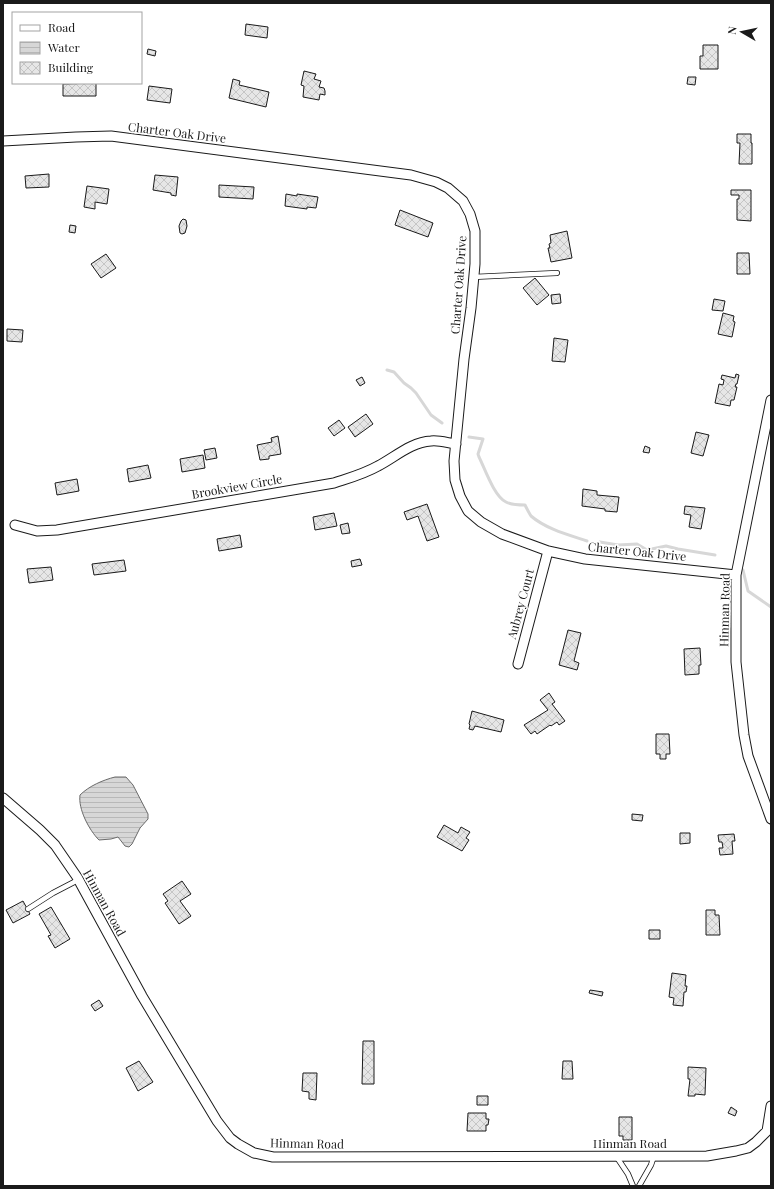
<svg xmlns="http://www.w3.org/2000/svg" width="774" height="1189" viewBox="0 0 774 1189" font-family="'Playfair Display',serif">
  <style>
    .water { fill: url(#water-rules); stroke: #6a6a6a }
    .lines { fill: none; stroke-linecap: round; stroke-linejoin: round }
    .stream { stroke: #d7d7d7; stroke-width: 3 }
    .building { fill: url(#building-cross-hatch); stroke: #1a1a1a }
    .lane-casing { stroke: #1a1a1a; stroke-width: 6 }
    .street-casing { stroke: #1a1a1a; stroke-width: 11 }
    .lane { stroke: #fff; stroke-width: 4.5 }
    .street { stroke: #fff; stroke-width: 9 }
    .labels { text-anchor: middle; stroke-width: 3; stroke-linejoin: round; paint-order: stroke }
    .street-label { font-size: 12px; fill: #1a1a1a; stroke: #fff }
  </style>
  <defs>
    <pattern id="water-rules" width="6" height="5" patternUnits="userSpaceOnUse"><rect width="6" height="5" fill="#d7d7d7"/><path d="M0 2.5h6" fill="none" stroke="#b8b8b8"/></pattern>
    <pattern id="building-cross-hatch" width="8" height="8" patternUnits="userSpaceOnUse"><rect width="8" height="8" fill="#e6e6e6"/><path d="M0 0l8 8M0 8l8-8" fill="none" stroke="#c5c5c5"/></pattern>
  </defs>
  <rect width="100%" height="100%" fill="#fff"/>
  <path class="water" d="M115 777H126L133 785 148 814V819L140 828 132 844 129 847 125 846 118 837 111 839 99 840C89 830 78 809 80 795 89 786 103 780 115 777Z"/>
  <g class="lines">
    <path class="stream" d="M387 370 394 372 404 383 411 388 416 393 431 415 442 423
      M469 437 483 439 478 454 479 457C485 469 494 496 506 502 512 505 519 505 525 505 527 509 529 513 531 516 546 529 569 535 587 541
      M600 542 618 545 637 544 647 550 666 546 678 549 715 555
      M743 570 748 591 771 607"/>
  </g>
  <path class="building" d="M246 24 268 27 267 38 245 35Z
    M703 45H718V69H700V56H703Z
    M148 49 156 51 155 56 147 54Z
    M304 71 316 74 314 79 321 81 319 87 324 88 325 91V95L320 94 319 100 303 97 304 86 301 85Z
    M688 77H696L695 85 687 84Z
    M233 79 240 81 239 85 269 92 266 107 229 98Z
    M96 83V96H63V84Z
    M149 86 172 89 170 103 147 100Z
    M737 134H751V143H752V164H739L740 143H737Z
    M49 174V187L26 188 25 176Z
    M155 175 178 177 176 196 171 195V193L153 190Z
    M219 185 254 187 253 199 219 197Z
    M87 186 109 189 107 204 95 202V209L84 207Z
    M731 190H751V221L737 220V199H739V195H731Z
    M286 194 297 196V194L318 197 316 208 307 207V209L285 206Z
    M400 210 433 223 428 237 395 225Z
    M183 219 186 220 187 226 185 233 182 234 180 233 179 226 181 221Z
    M70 225 76 226 75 233 69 232Z
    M567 231 572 258 551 262 548 248H550L549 244 551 243 550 235Z
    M737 253H749L750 274H737Z
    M106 254 116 268 101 278 91 264Z
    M535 278 549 295 537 305 523 288Z
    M560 294 561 303 552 304 551 295Z
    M714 299 725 301 723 311 712 310Z
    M723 313 734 316 733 321 735 322 732 337 718 334Z
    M7 329 23 330 22 342 7 341Z
    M554 338 568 340 565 362 552 361Z
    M736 374 739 375 737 384H736L735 387H737L734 400H731L730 406 715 403 719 384 723 385 724 380 721 379 722 375 735 378Z
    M362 377 365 383 360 386 356 380Z
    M366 414 373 424 355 437 348 427Z
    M339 420 345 428 334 436 328 428Z
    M696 432 709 435 703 456 691 453Z
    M278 436 281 454 269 456V459L260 460 257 445 272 442 271 438Z
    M645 446 650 448 649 453 643 452Z
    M215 448 217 458 206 460 204 450Z
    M203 455 205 468 182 472 180 459Z
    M148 465 151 478 129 482 127 469Z
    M77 479 79 491 57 495 55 483Z
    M583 489 597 491V495L619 497 617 512 605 511V509L582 506Z
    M427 504 439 537 427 541 418 516 407 520 404 512Z
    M685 506 705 508 701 529 689 527 691 515 684 514Z
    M334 513 337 526 315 530 313 517Z
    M348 523 350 533 342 534 340 525Z
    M240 535 242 547 219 551 217 539Z
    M360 559 362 565 352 567 351 561Z
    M124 560 126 571 94 575 92 564Z
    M51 567 53 580 29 583 27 569Z
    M568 630 581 633 574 661 579 663 577 670 559 665Z
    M700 648 701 665H699V674L685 675 684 649Z
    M549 693 555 702 552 704 565 721 559 725 557 722 551 726 550 725 537 734 535 731 531 734 524 725 548 710 540 700Z
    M472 711 504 720 501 732 475 726 473 730 469 729 470 725 469 724Z
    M656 734H669L670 754H666V759H660V754H656Z
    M632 814 643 815 642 821 632 820Z
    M444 825 458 833 461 827 470 832 466 838 469 840 462 851 437 837Z
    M680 833H690V843L680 844Z
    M734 834 735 841H732L733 854 720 855 719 848H723L722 842H719L718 835Z
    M182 881 191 894 180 901 191 916 179 924 165 903 168 901 163 894Z
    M23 901 30 914 13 923 6 910Z
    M51 907 70 939 55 948 48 936 51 935 39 914Z
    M706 910H715V915H719L720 935H706Z
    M649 930H660V939H649Z
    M672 973 686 975 685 986H687L686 992H684L683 1006 673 1005 674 998 669 997Z
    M590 990 603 992 602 996 589 993Z
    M99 1000 103 1006 95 1011 91 1005Z
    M363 1041H374V1084H362Z
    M139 1061 153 1082 138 1091 126 1068Z
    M563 1061H572L573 1079H562Z
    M688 1067 706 1068 705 1095 695 1094V1096H688L690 1079H688Z
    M303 1073H317L316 1100 309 1099V1092L302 1091Z
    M477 1096H488V1105H477Z
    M731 1107 737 1111 735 1116 728 1113Z
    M468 1113H486V1119H489L488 1125H486V1131H467Z
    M619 1117H632V1140H623V1136H619Z"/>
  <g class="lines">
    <g class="lane-casing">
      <path id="lane" d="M473 277 557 273
        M28 909 53 893 78 880
        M616 1156 628 1174 633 1186
        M639 1186 651 1165 654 1156"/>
    </g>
    <g class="street-casing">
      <path id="street" d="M3 141 76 137 111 136 411 175 436 182 448 188 463 201 470 214 475 231V264L471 308 464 359 454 461 455 480 460 496 468 511 481 522 502 534 548 551 585 559 736 575
        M771 400 736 575V662L744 735 748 756 771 819
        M15 525 37 531 57 530 334 483C349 478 364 474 378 466 394 458 411 442 431 441 439 440 448 443 456 444
        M518 664 548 551
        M3 798 40 830 55 845 77 877 142 996 217 1121 230 1138 238 1144 254 1153 273 1157 707 1156 736 1151 748 1148 756 1142 767 1131 771 1106"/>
    </g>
    <use href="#lane" class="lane"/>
    <use href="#street" class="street"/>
  </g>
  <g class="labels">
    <g class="street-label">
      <text transform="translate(177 133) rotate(7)" y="4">Charter Oak Drive</text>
      <text transform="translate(459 285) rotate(-86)" y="4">Charter Oak Drive</text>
      <text transform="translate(237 487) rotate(-10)" y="4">Brookview Circle</text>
      <text transform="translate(637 552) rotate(6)" y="4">Charter Oak Drive</text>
      <text transform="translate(521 604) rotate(-75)" y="4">Aubrey Court</text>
      <text transform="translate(725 610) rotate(-89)" y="4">Hinman Road</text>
      <text transform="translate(104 903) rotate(61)" y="4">Hinman Road</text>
      <text transform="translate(307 1144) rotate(1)" y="4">Hinman Road</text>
      <text x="630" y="1148">Hinman Road</text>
    </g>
  </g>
  <rect width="774" height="1189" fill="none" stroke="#1a1a1a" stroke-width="8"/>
  <rect x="12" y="12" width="130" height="72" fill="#ffffff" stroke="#a3a3a3"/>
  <rect x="20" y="25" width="20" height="6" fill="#ffffff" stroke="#a3a3a3"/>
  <text x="48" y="32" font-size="12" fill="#1a1a1a">Road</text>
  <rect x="20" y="42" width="20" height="12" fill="url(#water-rules)" stroke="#a3a3a3"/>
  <text x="48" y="52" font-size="12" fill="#1a1a1a">Water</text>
  <rect x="20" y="62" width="20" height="12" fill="url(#building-cross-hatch)" stroke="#a3a3a3"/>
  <text x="48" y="72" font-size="12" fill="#1a1a1a">Building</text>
  <g transform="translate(742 32) rotate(279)" stroke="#ffffff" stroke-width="3" paint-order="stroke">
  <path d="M0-3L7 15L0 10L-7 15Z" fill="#1a1a1a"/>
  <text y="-6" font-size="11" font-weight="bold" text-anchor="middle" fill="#1a1a1a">N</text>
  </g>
</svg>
